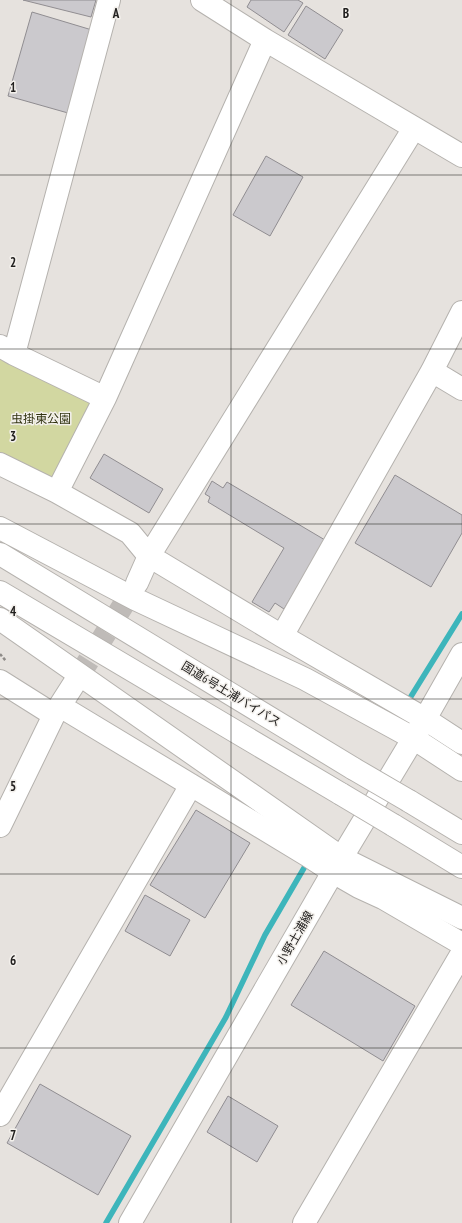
<svg xmlns="http://www.w3.org/2000/svg" width="462" height="1223" viewBox="0 0 462 1223" font-family="'PT Sans Narrow','Noto Sans JP',sans-serif">
  <style>
    .green { fill: #d2d7a1 }
    .lines { fill: none; stroke-linecap: round; stroke-linejoin: round }
    .stream { stroke: #3db5bb; stroke-width: 5.5 }
    .building { fill: #cbc9cd; stroke: #908d91 }
    .minor-tunnel { stroke: #bfbbb8; stroke-width: 22; stroke-dasharray: 22 11; stroke-linecap: butt }
    .minor-casing { stroke: #b5b2ae; stroke-width: 24 }
    .secondary-casing { stroke: #b5b2ae; stroke-width: 24 }
    .trunk-casing { stroke: #b5b2ae; stroke-width: 24 }
    .path { stroke: #8e8b88; stroke-width: 2.5; stroke-dasharray: 3 2; stroke-linecap: butt }
    .minor { stroke: #fff; stroke-width: 22 }
    .secondary { stroke: #fff; stroke-width: 22 }
    .trunk { stroke: #fff; stroke-width: 22 }
    .trunk-bridge-casing { stroke: #b5b2ae; stroke-width: 24; stroke-linecap: butt }
    .trunk-bridge { stroke: #fff; stroke-width: 22 }
    .grid { fill: none; stroke: #22201f; stroke-width: 1; stroke-opacity: 0.55 }
    .labels { text-anchor: middle; stroke-width: 3; stroke-linejoin: round; paint-order: stroke }
    .park-label { font-size: 12px; fill: #323411; stroke: #f3f0ec }
    .street-label { font-size: 12px; fill: #22201f; stroke: #f3f0ec }
    .grid-label { font-size: 13px; text-anchor: middle; font-weight: bold; fill: #22201f; stroke: #f3f0ec; stroke-width: 3; stroke-linejoin: round; paint-order: stroke }
  </style>
  <rect width="100%" height="100%" fill="#e6e2de"/>
  <path class="green" d="M0 357 99 399 55 485 0 456Z"/>
  <g class="lines">
    <path class="stream" d="M410 698 462 614
      M106 1223 226 1017 265 935 304 868"/>
  </g>
  <path class="building" d="M23 0H96L91 17Z
    M251 0H298L303 3 284 32 247 7Z
    M306 6 343 30 325 59 288 35Z
    M32 12 92 30 68 113 8 96Z
    M266 156 303 177 270 236 233 215Z
    M104 454 163 489 149 513 90 478Z
    M395 475 462 515V533L431 587 355 543Z
    M212 481 223 488 227 482 325 540 284 609 275 603 269 612 252 602 284 548 208 502 210 497 205 494Z
    M196 810 250 843 205 918 150 885Z
    M145 895 190 920 170 956 125 931Z
    M324 951 415 1006 383 1061 291 1005Z
    M40 1084 131 1136 98 1195 7 1143Z
    M228 1096 278 1126 257 1162 207 1132Z"/>
  <g class="lines">
    <path class="minor-tunnel" d="M77 679 137 583"/>
    <g class="minor-casing">
      <path id="minor" d="M202 0 265 40 462 156
        M0 346 14 354 105 398
        M14 354 109 0
        M432 371 462 389
        M0 464 57 492 130 533 149 556 282 636 425 719 462 743
        M57 492 105 398 265 40
        M137 583 149 556 414 128
        M282 636 432 371 462 312
        M0 681 54 715
        M60 706 307 855 333 872 359 887 383 898 462 944
        M0 826 54 715 77 679
        M0 1115 191 785
        M304 1223 462 953"/>
    </g>
    <g class="secondary-casing">
      <path id="secondary" d="M130 1223 333 872 425 719 462 654"/>
    </g>
    <g class="trunk-casing">
      <path id="trunk" d="M0 528 135 599 305 679 413 738 462 770
        M0 554 354 769
        M0 592 341 794
        M0 619 342 858 462 918
        M409 801 462 833
        M393 825 462 867"/>
    </g>
    <path class="path" d="M0 654 6 661"/>
    <use href="#minor" class="minor"/>
    <use href="#secondary" class="secondary"/>
    <use href="#trunk" class="trunk"/>
    <g class="trunk-bridge-casing">
      <path id="trunk-bridge" d="M354 769 409 801
        M341 794 393 825"/>
    </g>
    <use href="#trunk-bridge" class="trunk-bridge"/>
  </g>
  <path class="grid" d="M231 0V1223M0 175H462M0 349H462M0 524H462M0 699H462M0 874H462M0 1048H462"/>
  <g class="labels">
    <g class="park-label">
      <text x="41" y="423">虫掛東公園</text>
    </g>
    <g class="street-label">
      <text transform="translate(231 694) rotate(31)" y="4">国道6号土浦バイパス</text>
      <text transform="translate(295 938) rotate(-60)" y="4">小野土浦線</text>
    </g>
  </g>
  <g class="grid-label">
    <text x="116" y="18">A</text>
    <text x="346" y="18">B</text>
    <text x="13" y="92">1</text>
    <text x="13" y="267">2</text>
    <text x="13" y="441">3</text>
    <text x="13" y="616">4</text>
    <text x="13" y="791">5</text>
    <text x="13" y="965">6</text>
    <text x="13" y="1140">7</text>
  </g>
</svg>
